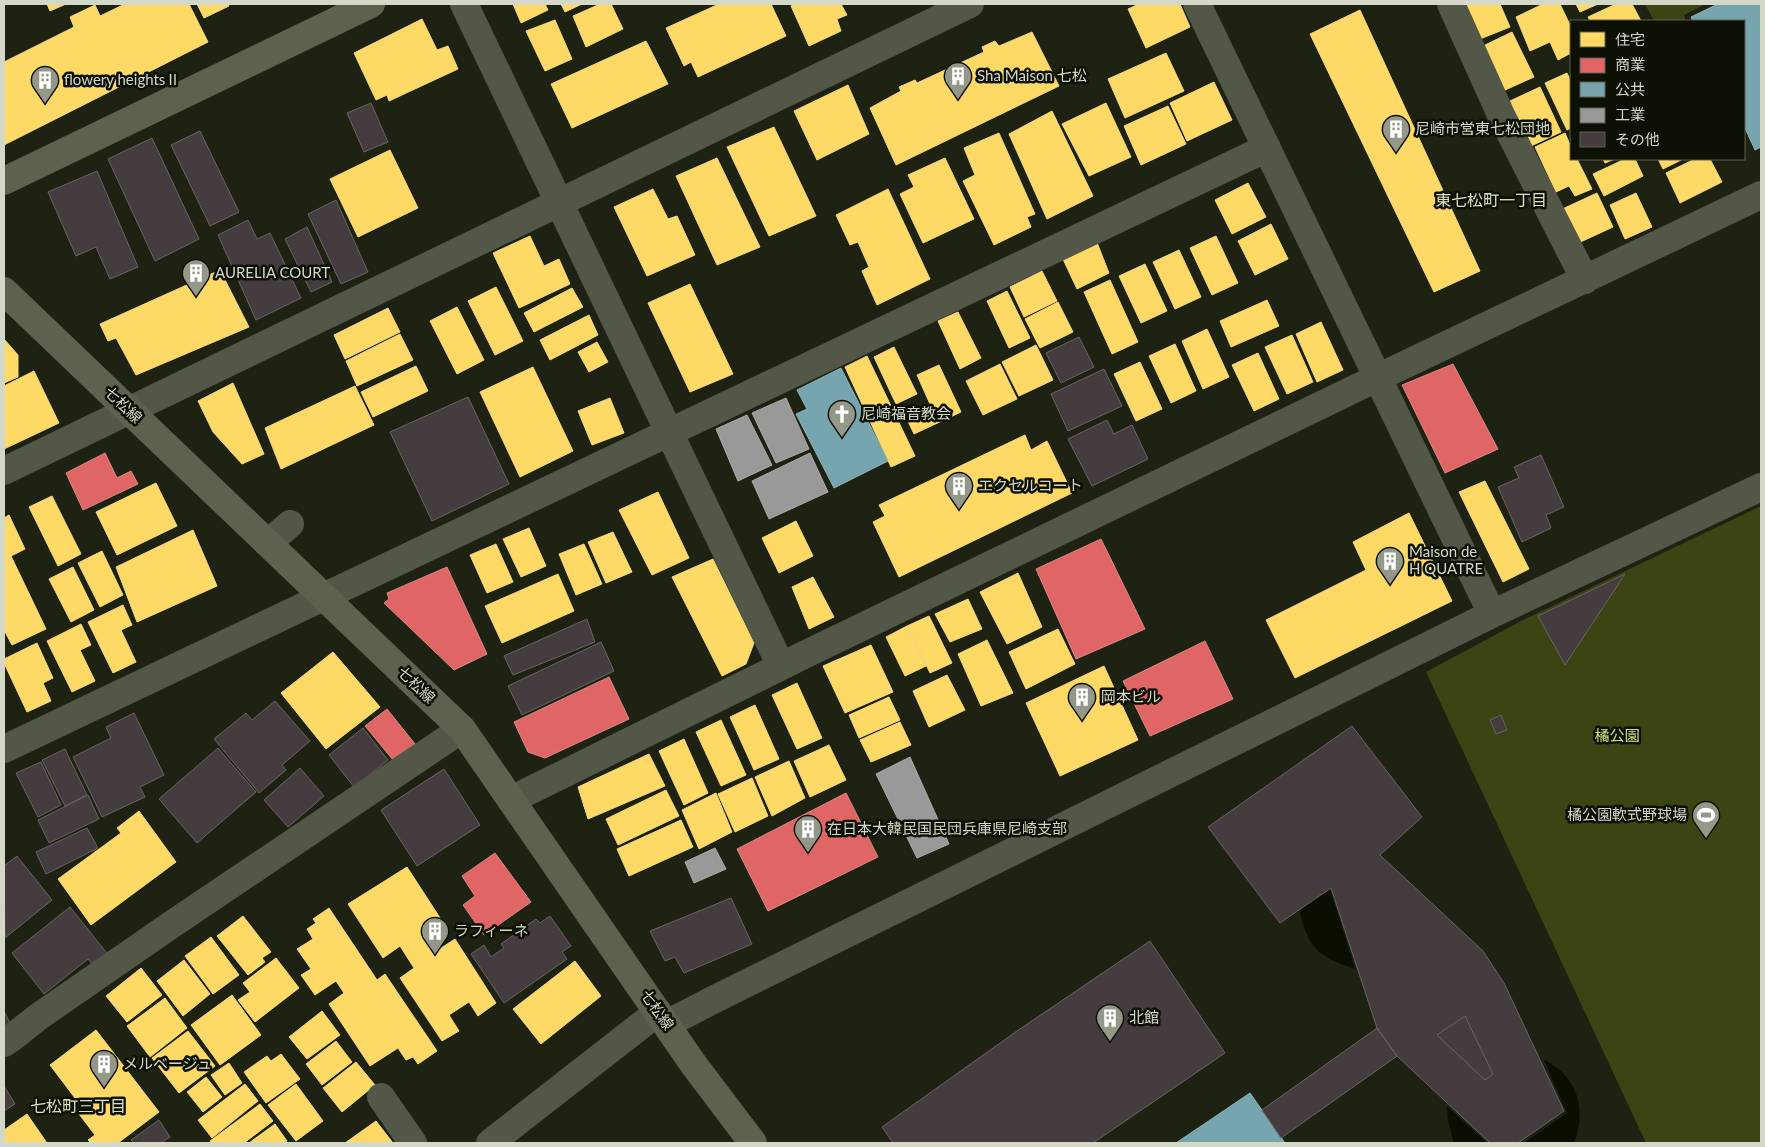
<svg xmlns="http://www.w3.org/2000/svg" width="1765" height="1147" viewBox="0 0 1765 1147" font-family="Lato,'Noto Sans JP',sans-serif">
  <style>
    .green { fill: #3b4412 }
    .water { fill: #0b0f02 }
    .homes { fill: #ffd966; stroke: #f2d983 }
    .shops { fill: #e06666; stroke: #dc8883 }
    .public { fill: #76a5af; stroke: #92b4b6 }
    .industry { fill: #999; stroke: #abaca7 }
    .building { fill: #453c3f; stroke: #686562 }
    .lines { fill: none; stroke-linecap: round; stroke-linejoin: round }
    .street { stroke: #535747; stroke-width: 28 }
    .secondary { stroke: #5d624e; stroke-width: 28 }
    .labels { text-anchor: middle; stroke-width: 5; stroke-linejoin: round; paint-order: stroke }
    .poi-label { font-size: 15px; fill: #d4d8c8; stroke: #0d1005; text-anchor: start }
    .street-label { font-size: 15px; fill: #d4d8c8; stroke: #0d1005 }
    .park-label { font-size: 15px; fill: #cde481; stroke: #0d1005 }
    .neighbourhood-label { font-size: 16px; fill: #dae3c1; stroke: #0d1005 }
  </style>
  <rect width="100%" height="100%" fill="#1e2212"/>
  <path class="green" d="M1645 4H1706L1684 15 1686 21H1654Z
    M1761 506V1143H1646L1426 672 1519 622Z"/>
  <path class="water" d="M1330 889 1355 969C1318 957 1308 948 1299 909Z
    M1544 1060C1578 1076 1587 1110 1574 1143H1524L1567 1113Z
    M1447 1106 1487 1143H1454L1448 1121Z"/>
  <path class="homes" d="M47 4H66L50 11Z
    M125 4H189L208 42 4 145V62L74 27 70 17 95 5 100 16Z
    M197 4H228L229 6 204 18Z
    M513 4H545L548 10 521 23Z
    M561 4H582L565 12Z
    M600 4H611L623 29 586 47 573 16Z
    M719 4H771L786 36 698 77 691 62 684 66 666 28Z
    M796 4H841L847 15 837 19 841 31 809 46 791 6Z
    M1139 4H1180L1190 27 1146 48 1128 9Z
    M1462 4H1500L1510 27 1480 39Z
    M1543 4H1560L1571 27V53L1558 60 1550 42 1530 51 1516 17Z
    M1576 4H1598L1580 12Z
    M1616 4H1632L1641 21H1590L1588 17Z
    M1360 10 1480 271 1434 292 1310 34Z
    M422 19 437 50 448 46 458 69 389 101 387 95 376 100 354 53Z
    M555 20 572 59 545 71 526 31Z
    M1032 32 1059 86 896 165 870 108 901 91 899 87 915 80 917 83 984 52 982 47 995 41 999 46Z
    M1512 32 1534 77 1503 91 1483 46Z
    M646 41 668 84 572 128 551 84Z
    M1166 53 1184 91 1125 118 1108 79Z
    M1567 73 1571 82V128L1567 130 1545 83Z
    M1214 82 1232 120 1187 141 1170 103Z
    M848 85 869 134 817 160 794 111Z
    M1540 87 1561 132 1531 146 1510 101Z
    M1106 103 1131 157 1089 176 1062 124Z
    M1168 106 1186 144 1141 165 1124 126Z
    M1052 111 1093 196 1047 219 1009 134Z
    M774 127 816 216 769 236 727 147Z
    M999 133 1035 214 1027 217 1031 227 994 245 963 181 975 175 964 148Z
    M1565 133 1571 147V159H1577L1592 189 1575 196 1569 186 1556 192 1535 147Z
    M390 150 418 208 358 237 330 179Z
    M717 158 760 247 717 265 676 176Z
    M945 158 974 219 923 243 900 194 914 187 908 175Z
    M1603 159H1615L1605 163Z
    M1625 159H1635L1643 176 1604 196 1593 174Z
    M1658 159H1683L1663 169Z
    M1695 159H1710L1722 182 1680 203 1666 173Z
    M1248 183 1266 217 1232 234 1215 200Z
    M653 189 668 219 677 216 695 255 647 276 614 207Z
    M888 189 930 279 877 305 862 271 869 267 858 242 850 245 836 215Z
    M1597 193 1613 227 1574 245 1558 211Z
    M1636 193 1652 227 1625 239 1610 205Z
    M1271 224 1288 259 1255 275 1238 241Z
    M530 236 544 266 559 259 570 284 519 308 493 253Z
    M1216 236 1238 283 1212 295 1190 248Z
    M1096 240 1109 273 1077 289 1062 257Z
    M1179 250 1201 297 1175 309 1153 262Z
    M1145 264 1167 311 1141 323 1119 276Z
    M220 270 249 327 136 375 116 338 108 341 100 324Z
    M1042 271 1057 301 1024 317 1010 287Z
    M1110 280 1138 342 1112 354 1084 292Z
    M690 284 733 374 690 392 648 303Z
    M496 287 523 341 495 355 468 301Z
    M572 288 583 307 534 332 524 313Z
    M1007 291 1030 338 1009 348 987 301Z
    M1267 300 1279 326 1231 347 1220 321Z
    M1058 302 1073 332 1040 348 1025 319Z
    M457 307 484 360 457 374 430 321Z
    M388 308 400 332 345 359 334 335Z
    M958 312 981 358 960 369 938 321Z
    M589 315 598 335 550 360 540 340Z
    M1321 322 1343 370 1317 382 1296 334Z
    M1207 329 1229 377 1203 389 1182 341Z
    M400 334 413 360 357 386 346 361Z
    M1292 335 1313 382 1287 394 1265 347Z
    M4 339 18 355V377L4 383Z
    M597 342 608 362 589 372 578 352Z
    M1175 344 1196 391 1171 403 1149 356Z
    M1036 345 1053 380 1019 396 1002 362Z
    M894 347 917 394 896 404 874 357Z
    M1258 353 1279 399 1254 411 1232 365Z
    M867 356 915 456 891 467 845 367Z
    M1140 362 1162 409 1136 421 1114 374Z
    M1000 364 1017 399 983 415 966 381Z
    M939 365 961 412 914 434 905 415 930 404 917 375Z
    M416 366 428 391 373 417 361 392Z
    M533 367 573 451 520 477 480 392Z
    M34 371 59 423 4 449V386Z
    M233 383 264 454 242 464 213 432 198 401Z
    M355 386 374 425 281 469 265 428Z
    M610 398 624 433 592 445 578 411Z
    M1025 435 1031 450 1047 441 1072 493 899 577 873 522 885 516 879 505Z
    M1485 481 1529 569 1503 582 1459 492Z
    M156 483 177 526 117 555 96 512Z
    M658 492 689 558 652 575 619 510Z
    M52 496 81 554 58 566 29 507Z
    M1409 513 1452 601 1295 678 1266 620 1366 570 1353 542Z
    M9 515 25 549 11 556 46 629 12 645 4 630V518Z
    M796 521 813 556 779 573 762 538Z
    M529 528 546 566 521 577 503 539Z
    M193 530 217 586 137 622 116 567Z
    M613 532 632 572 606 583 588 542Z
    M496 544 513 582 487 593 470 555Z
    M584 544 602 584 576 595 559 554Z
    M102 551 123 595 100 607 78 563Z
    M713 559 754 643 746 664 722 676 672 577Z
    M73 567 94 610 71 622 49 579Z
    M1018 573 1042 627 1007 644 980 592Z
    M558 574 574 611 502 643 485 606Z
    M813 577 834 617 809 629 792 587Z
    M968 599 982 629 950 642 935 614Z
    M123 605 132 625 121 630 136 662 113 673 88 622Z
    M929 616 952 663 930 673 907 626Z
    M81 624 91 645 80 650 95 681 72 692 47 641Z
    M907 626 926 666 905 676 886 637Z
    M1058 629 1075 664 1026 689 1009 652Z
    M987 640 1013 693 981 706 958 654Z
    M37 643 53 678 43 683 51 701 27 712 4 663V659Z
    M871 645 893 692 845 713 823 666Z
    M333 652 380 707 326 749 281 693Z
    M1104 666 1138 740 1060 776 1026 703Z
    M947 675 965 710 929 727 913 691Z
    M797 683 822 738 797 749 772 695Z
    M889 697 900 720 859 738 849 715Z
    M755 705 779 759 754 770 730 717Z
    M721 720 746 775 721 786 696 732Z
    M900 722 911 745 871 762 860 740Z
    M684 739 708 793 684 805 659 751Z
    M829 745 846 780 810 797 794 761Z
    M649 754 665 786 588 819 578 787Z
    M789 761 805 798 772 816 755 777Z
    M752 778 768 816 735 832 718 794Z
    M666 790 679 816 618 845 606 819Z
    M716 793 732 832 699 849 682 810Z
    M139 811 176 862 91 925 58 879 121 833 117 828Z
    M681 820 693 847 629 876 617 849Z
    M407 867 444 924 425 936 435 952 455 939 496 1003 478 1016 469 1002 449 1015 459 1031 442 1041 400 978 414 968 400 946 383 958 348 904Z
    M329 908 377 980 385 974 437 1051 418 1064 413 1057 406 1060 398 1048 370 1066 329 1004 344 993 336 981 315 995 301 975 311 969 297 949 313 939 307 929 316 923 313 919Z
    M243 916 271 952 262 958 265 962 248 975 217 936Z
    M211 937 239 975 213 994 185 956Z
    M276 958 299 988 255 1022 238 1000 250 992 243 983Z
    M184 960 210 994 183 1016 157 981Z
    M575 961 601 996 541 1044 513 1009Z
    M141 968 162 995 127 1022 106 996Z
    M232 995 261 1035 220 1065 191 1025Z
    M165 998 187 1028 150 1057 127 1026Z
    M322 1011 340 1035 307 1059 289 1037Z
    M96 1030 159 1112 118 1143H91L88 1140 95 1135 79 1114 84 1110 50 1065Z
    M188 1031 215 1066 179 1093 152 1058Z
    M336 1041 352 1062 322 1085 306 1064Z
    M281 1054 300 1079 266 1103 244 1072 267 1056 271 1061Z
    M356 1062 375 1085 342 1112 323 1088Z
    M229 1063 242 1083 225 1095 211 1075Z
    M206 1077 222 1097 203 1112 187 1092Z
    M245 1084 258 1101 212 1138 198 1120Z
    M296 1084 323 1121 296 1141 268 1105Z
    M260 1104 273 1121 244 1143H211L210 1141Z
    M27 1114 47 1143H4V1130Z
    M376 1121 393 1143H345Z
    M275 1124 287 1141 283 1143H249Z"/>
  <path class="shops" d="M1453 364 1498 449 1445 473 1402 385Z
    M105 453 117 478 131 471 138 484 83 510 66 473Z
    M1101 539 1145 629 1076 659 1036 569Z
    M447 567 487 654 454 670 384 603 389 599 387 593Z
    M1205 641 1233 699 1150 736 1123 681Z
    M609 677 629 719 545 758 528 752 514 722Z
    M387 709 415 744 393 760 365 726Z
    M846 793 878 857 768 911 737 849Z
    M495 853 531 902 484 935 463 905 475 896 462 876Z"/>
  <path class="public" d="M1718 4H1761V147L1755 150 1744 126V21H1693L1691 17Z
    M841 368 888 461 834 488 796 414 807 409 797 390Z
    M1250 1093 1285 1143H1176Z"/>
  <path class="industry" d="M786 398 809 449 776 463 752 413Z
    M747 415 772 465 738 481 716 429Z
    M810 453 828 492 769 519 752 481Z
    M910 757 949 844 917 858 876 774Z
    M715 848 726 869 694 883 685 862Z"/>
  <path class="building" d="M371 103 388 142 364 152 347 113Z
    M200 131 239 212 210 226 171 145Z
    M152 138 199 239 155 261 108 159Z
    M97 171 138 267 110 279 96 247 76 256 48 192Z
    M336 200 368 272 341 284 308 214Z
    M248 220 257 239 270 233 301 298 256 320 218 235Z
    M307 227 332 282 311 292 285 239Z
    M1079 337 1094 367 1061 383 1046 353Z
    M1104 369 1122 406 1068 431 1051 394Z
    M468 397 509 484 432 521 390 432Z
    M1107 420 1114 434 1132 425 1148 459 1092 486 1068 439Z
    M1541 455 1564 507 1546 515 1551 528 1522 542 1498 487 1519 478 1514 467Z
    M1625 574 1565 665 1538 616Z
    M587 619 595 642 513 675 504 656Z
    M601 642 614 671 522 715 508 686Z
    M275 701 310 741 282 765 286 770 259 793 214 739 246 713 252 720Z
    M134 713 164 775 140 787 145 797 102 817 73 757 111 738 106 727Z
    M1501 715 1507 730 1496 734 1490 720Z
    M1352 726 1422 817 1380 855 1483 951 1504 983 1564 1111 1518 1143H1490L1397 1056 1377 1028 1331 888 1280 923 1208 827Z
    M363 728 388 760 354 787 329 755Z
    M218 748 256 792 197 843 159 799Z
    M65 749 87 795 65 806 42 760Z
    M41 762 61 805 38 817 16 773Z
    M300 768 324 796 288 827 264 800Z
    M444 769 480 825 417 866 381 810Z
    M88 795 99 819 49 843 38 820Z
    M87 828 98 848 46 874 36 852Z
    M17 856 52 900 5 938 4 866Z
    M731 898 752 944 684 973 675 957 665 961 650 931Z
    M70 907 110 957 96 968 88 959 44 994 12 953Z
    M550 916 571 946 562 952 567 959 504 1003 471 954 484 945 491 957 504 948 501 944 536 919 540 923Z
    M1150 941 1225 1053 1093 1143H893L882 1127 1017 1031Z
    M4 1011 13 1029 4 1034Z
    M1465 1016 1493 1074 1485 1080 1437 1035Z
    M1377 1028 1397 1056 1281 1138 1262 1110Z
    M4 1086 15 1104 4 1111Z
    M159 1120 170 1137 161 1143H134L131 1140Z"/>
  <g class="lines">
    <path class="street" d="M464 4 781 666
      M1197 4 1492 614
      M1451 4 1501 115 1585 280
      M4 471 970 4
      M268 543 290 524
      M4 749 1267 148
      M511 800 806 654 1379 377 1761 195
      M667 1024 711 1001 1492 614 1761 487
      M4 1043 13 1037 38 1017 168 927 462 729
      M381 1097 413 1143
      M490 1143 658 1012"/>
    <path class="secondary" d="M4 181 371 4
      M4 291 462 729 694 1065 753 1143"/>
  </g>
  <defs>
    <g id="building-pin" transform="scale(1.4375)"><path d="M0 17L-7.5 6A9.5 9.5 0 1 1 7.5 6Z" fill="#949888" stroke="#0d1005"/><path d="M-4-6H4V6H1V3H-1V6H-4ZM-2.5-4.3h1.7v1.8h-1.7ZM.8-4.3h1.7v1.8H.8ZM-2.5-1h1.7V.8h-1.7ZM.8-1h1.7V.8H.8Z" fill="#fff"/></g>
    <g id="church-pin" transform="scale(1.4375)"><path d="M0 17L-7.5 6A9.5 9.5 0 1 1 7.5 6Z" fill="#949888" stroke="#0d1005"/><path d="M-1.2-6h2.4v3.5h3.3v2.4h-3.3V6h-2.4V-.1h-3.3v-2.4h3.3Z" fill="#fff"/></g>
    <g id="stadium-pin" transform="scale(1.4375)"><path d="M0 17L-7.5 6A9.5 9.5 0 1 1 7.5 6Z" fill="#949888" stroke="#0d1005"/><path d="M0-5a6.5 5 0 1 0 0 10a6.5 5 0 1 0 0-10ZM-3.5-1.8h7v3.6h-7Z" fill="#fff"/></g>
  </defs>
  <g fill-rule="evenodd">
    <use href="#building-pin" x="958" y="76"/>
    <use href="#building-pin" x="45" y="80"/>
    <use href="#building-pin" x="1396" y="129"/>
    <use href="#building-pin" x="196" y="273"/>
    <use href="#church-pin" x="842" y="414"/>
    <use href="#building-pin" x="959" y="486"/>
    <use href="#building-pin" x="1390" y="561"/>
    <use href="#building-pin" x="1082" y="697"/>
    <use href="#stadium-pin" x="1706" y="815"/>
    <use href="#building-pin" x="808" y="829"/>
    <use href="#building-pin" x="435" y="931"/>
    <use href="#building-pin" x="1110" y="1018"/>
    <use href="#building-pin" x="104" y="1064"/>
  </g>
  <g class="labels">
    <g class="poi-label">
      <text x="977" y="81">Sha Maison 七松</text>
      <text x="64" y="85">flowery heightsⅡ</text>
      <text x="1415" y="134">尼崎市営東七松団地</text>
      <text x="215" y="278">AURELIA COURT</text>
      <text x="861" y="419">尼崎福音教会</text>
      <text x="978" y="491">エクセルコート</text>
      <text x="1409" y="557">Maison de<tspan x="1409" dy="17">H QUATRE</tspan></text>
      <text x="1101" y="702">岡本ビル</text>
      <text x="1687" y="820" text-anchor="end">橘公園軟式野球場</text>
      <text x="827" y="834">在日本大韓民国民団兵庫県尼崎支部</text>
      <text x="454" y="936">ラフィーネ</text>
      <text x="1129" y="1023">北館</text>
      <text x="123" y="1069">メルベージュ</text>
    </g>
    <g class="street-label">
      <text transform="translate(123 405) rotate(44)" y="5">七松線</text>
      <text transform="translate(416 685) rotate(44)" y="5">七松線</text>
      <text transform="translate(657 1010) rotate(55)" y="5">七松線</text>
    </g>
    <g class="park-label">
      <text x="1617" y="741">橘公園</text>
    </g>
    <g class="neighbourhood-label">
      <text x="1491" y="206">東七松町一丁目</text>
      <text x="78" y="1112">七松町三丁目</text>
    </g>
  </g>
  <rect width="1765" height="1147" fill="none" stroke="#d4d8c8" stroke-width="10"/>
  <rect x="1570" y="20" width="175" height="140" fill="#0d1005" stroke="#5d6053"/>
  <rect x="1580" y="32" width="25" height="15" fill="#ffd966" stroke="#5d6053"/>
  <text x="1615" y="45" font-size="15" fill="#d4d8c8">住宅</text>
  <rect x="1580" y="58" width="25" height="15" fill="#e06666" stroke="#5d6053"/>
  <text x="1615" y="70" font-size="15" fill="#d4d8c8">商業</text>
  <rect x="1580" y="82" width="25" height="15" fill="#76a5af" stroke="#5d6053"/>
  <text x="1615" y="95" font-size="15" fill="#d4d8c8">公共</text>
  <rect x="1580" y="108" width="25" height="15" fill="#999999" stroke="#5d6053"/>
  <text x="1615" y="120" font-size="15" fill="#d4d8c8">工業</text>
  <rect x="1580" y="132" width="25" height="15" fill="#453c3f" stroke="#5d6053"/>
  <text x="1615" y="145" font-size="15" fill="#d4d8c8">その他</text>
</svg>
